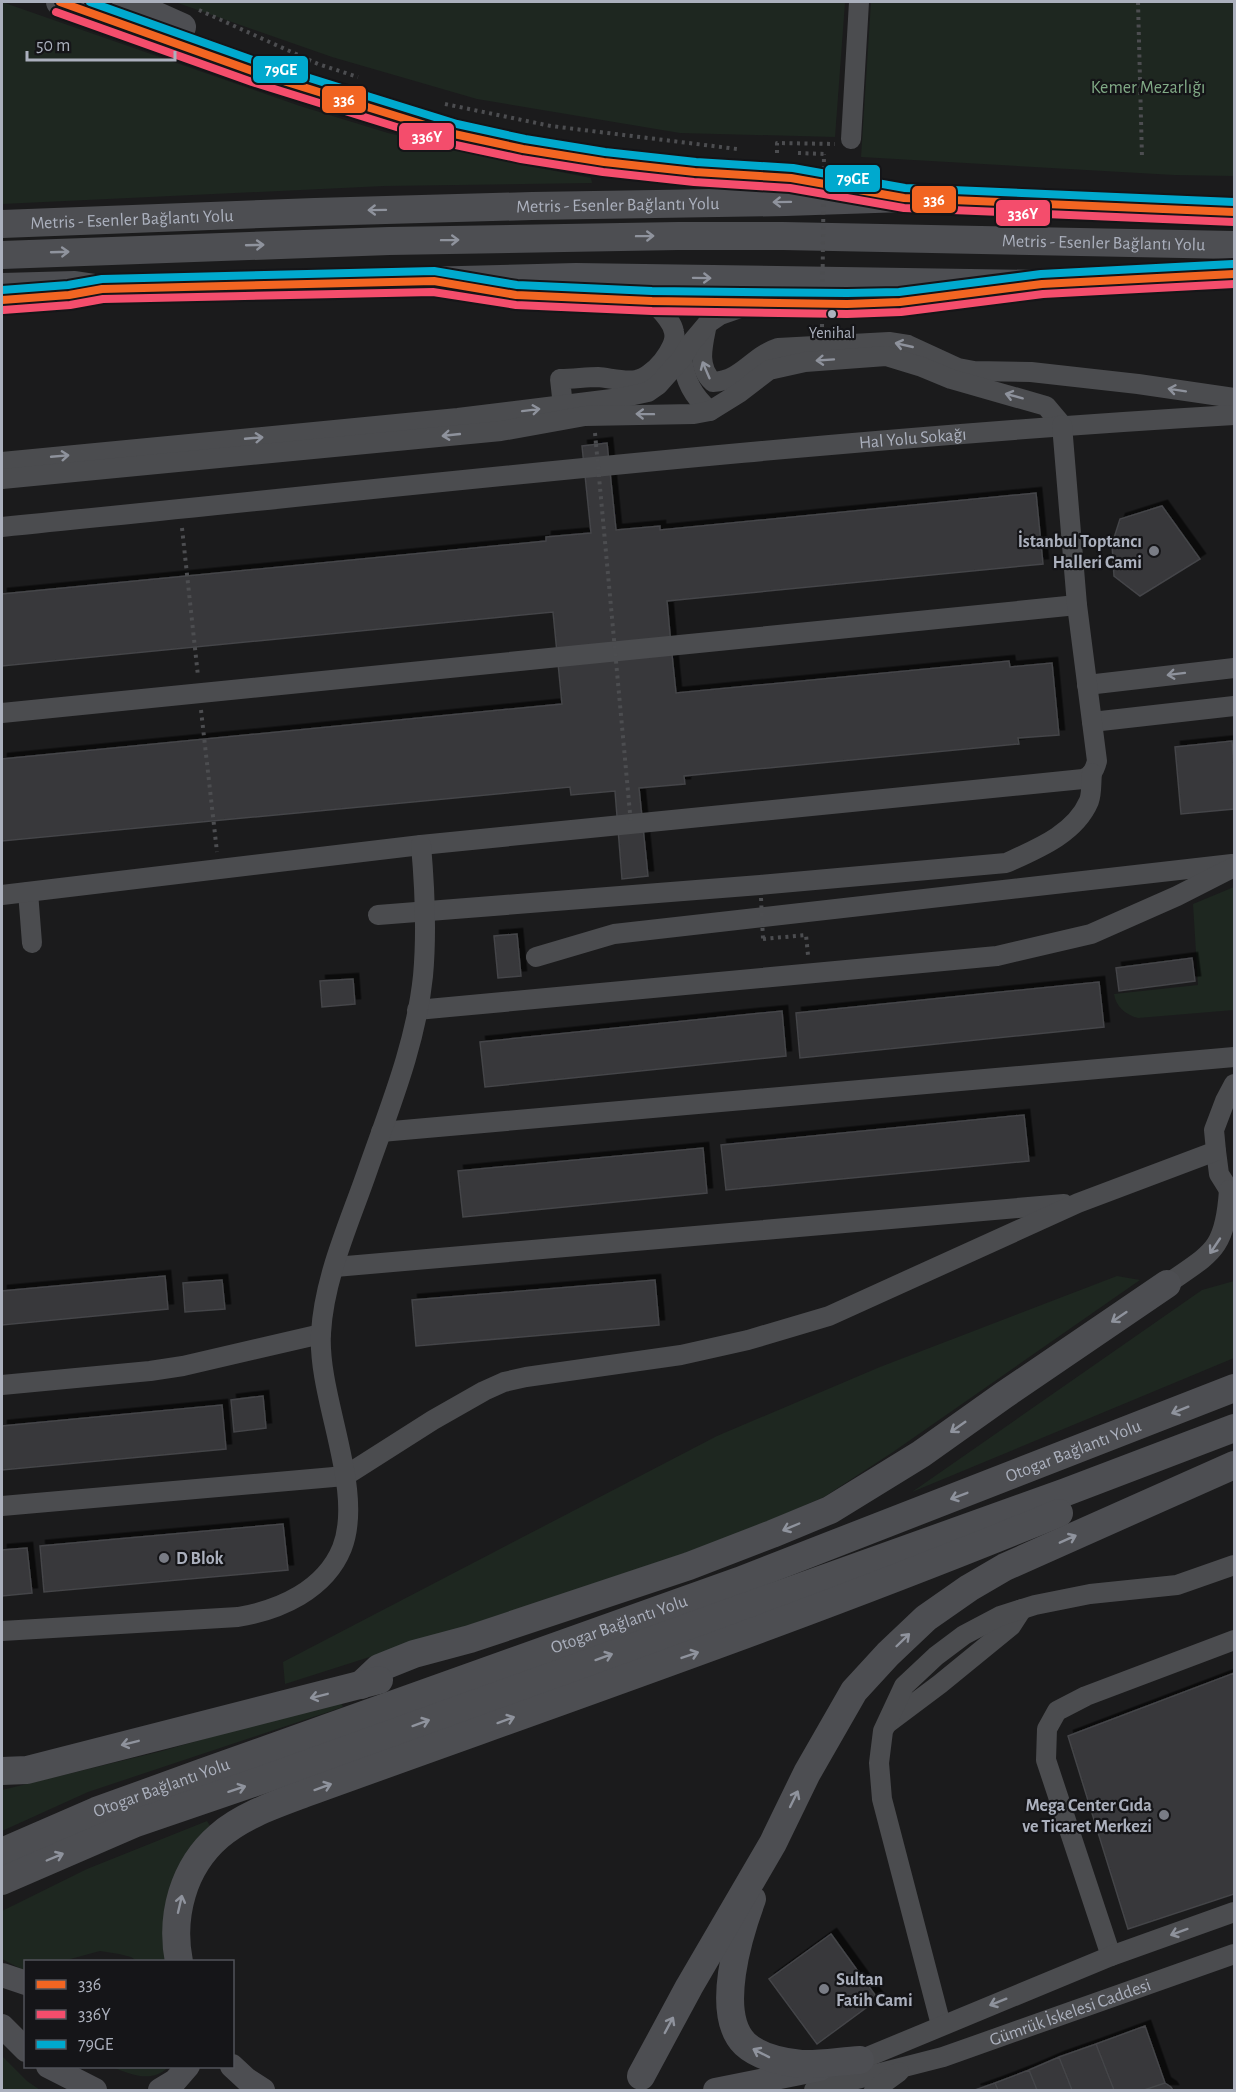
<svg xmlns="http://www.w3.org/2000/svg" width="1236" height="2092" viewBox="0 0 1236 2092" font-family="'Alegreya Sans',sans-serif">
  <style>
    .green { fill: #1e2720 }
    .building { fill: #37373a; stroke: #444548; stroke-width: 1.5; filter: url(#shadow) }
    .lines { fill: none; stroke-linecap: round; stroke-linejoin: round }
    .path { stroke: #4c4d50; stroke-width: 4; stroke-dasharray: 3 4.5; stroke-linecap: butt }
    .minor { stroke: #4b4c4f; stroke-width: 20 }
    .major { stroke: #4d4e52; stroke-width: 24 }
    .highway { stroke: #4d4e52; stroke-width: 28 }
    .path-bridge { stroke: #4c4d50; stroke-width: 4; stroke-dasharray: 3 4.5; stroke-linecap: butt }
    .bus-1-casing { stroke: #151518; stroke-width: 12 }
    .bus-2-casing { stroke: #151518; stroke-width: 12 }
    .bus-3-casing { stroke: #151518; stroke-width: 12 }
    .bus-1 { stroke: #f26522; stroke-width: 8 }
    .bus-2 { stroke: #f44d6c; stroke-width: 8 }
    .bus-3 { stroke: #00a9ce; stroke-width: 8 }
    .oneway { stroke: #8f939d }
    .oneway2 { stroke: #8e929c }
    .bus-dot { fill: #abb0bd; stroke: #151518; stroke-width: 2 }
    .poi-dot { fill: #797c85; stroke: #151518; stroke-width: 2 }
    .labels { text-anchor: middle; stroke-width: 4.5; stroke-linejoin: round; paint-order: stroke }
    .bus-label { font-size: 16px; fill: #abb0bd; stroke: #151518 }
    .park-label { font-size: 18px; fill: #81aa86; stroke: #151518 }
    .street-label { font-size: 18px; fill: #abb0bd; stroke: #151518 }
    .poi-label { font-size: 18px; font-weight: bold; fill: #abb0bd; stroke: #151518; text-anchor: end }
    .line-badge { stroke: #151518; stroke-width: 2 }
    .badge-label { font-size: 16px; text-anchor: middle; font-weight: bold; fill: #fff }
  </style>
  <defs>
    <filter id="shadow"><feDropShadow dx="5.5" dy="-5.5" stdDeviation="0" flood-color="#0009"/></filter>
  </defs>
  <rect width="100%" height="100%" fill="#1b1b1c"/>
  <path class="green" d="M2 2 300 106 388 133 514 163 591 178 592 183 384 186 2 204Z
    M175 2H845L835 137 680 133 477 99 332 57Z
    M871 2H1234V176L1174 175 861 157Z
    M1234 887V1010L1138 1018C1126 1015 1116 1007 1114 994L1198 985 1193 904Z
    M1117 1276 1140 1280 893 1452 824 1497 752 1528 655 1566 285 1684 283 1662 717 1436 880 1367Z
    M1234 1281V1358L912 1492 1202 1290Z
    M340 1700 343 1707 88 1792 2 1831V1790L162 1751Z
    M207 1821 212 1829 167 1961H137L131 1957 119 1954 100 1951 63 1961 26 1962 25 1971 2 1959V1911L87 1869Z
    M2 2056 27 2081 40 2090H2Z
    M112 2067H168C152 2084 130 2074 112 2067Z"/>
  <path class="building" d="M607 443 616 530 660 526V530L1036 493 1043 564 667 601 671 645 676 693 1009 661 1010 667 1052 663 1059 735 1018 738 1019 744 684 776 685 784 639 788 648 876 622 879 615 791 571 795 570 787 2 841V759L562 704 553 612 2 666V594L546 541V537L591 533 582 446Z
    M1162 506 1200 559 1140 596 1114 576 1112 544 1120 519Z
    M1232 741 1234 766V809L1181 814 1175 747Z
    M517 934 521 976 498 978 494 936Z
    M1192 958 1195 981 1119 991 1116 968Z
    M353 979 355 1004 322 1007 320 981Z
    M1099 982 1104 1027 800 1058 796 1013Z
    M782 1011 786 1056 485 1087 480 1042Z
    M1024 1115 1029 1161 726 1190 721 1145Z
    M703 1148 707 1193 463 1217 458 1171Z
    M165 1276 168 1309 2 1325V1291Z
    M222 1280 225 1309 185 1312 183 1283Z
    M655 1280 659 1325 416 1346 412 1300Z
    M263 1396 266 1428 234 1432 231 1400Z
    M222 1405 226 1449 2 1470V1426Z
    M283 1524 288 1570 44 1592 40 1546Z
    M27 1548 32 1593 2 1596V1550Z
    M1234 1673V1894L1128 1929 1068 1736Z
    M831 1934 878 1999 817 2044 769 1979Z
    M1145 2026 1165 2083 1144 2090H1114L1096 2044Z
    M1096 2044 1114 2090H1072L1059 2057Z
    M1059 2057 1072 2090H1037L1029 2070Z
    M1029 2070 1037 2090H998L995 2083Z
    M995 2083 998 2090H975Z
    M1165 2083 1171 2087 1173 2090H1144Z"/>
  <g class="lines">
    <path class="path" d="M1138 2 1142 158
      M199 10 318 64 358 77
      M445 104 551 126 737 149
      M777 153V143L835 144
      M798 153 824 154
      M595 433 596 444
      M182 528 198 676
      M201 710 217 852
      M763 939 806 935 808 955"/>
    <g class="minor">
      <path d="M851 139 859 2"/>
      <path d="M707 324C703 344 696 367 713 382 743 380 751 357 778 348L889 342 908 345 958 368 974 371 1031 372 1138 384 1234 398"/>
      <path d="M682 358C685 381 693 396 710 411"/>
      <path d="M563 406 560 379C573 379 586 377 598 377 610 378 624 382 636 380 652 378 678 348 674 332 672 320 660 310 652 301"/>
      <path d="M2 462 458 418 620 398 648 392 658 385 682 358 691 343 707 324 720 315 740 308"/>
      <path d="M2 479 501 431 585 416 694 414 710 411 739 393 769 370 805 362 886 356 922 367 951 379 1046 406 1062 425"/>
      <path id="s1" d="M2 527C412 486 823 439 1234 415"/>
      <path d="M1087 685 1234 668"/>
      <path d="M2 713 1077 605"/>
      <path d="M1092 722 1234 706"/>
      <path d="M28 892 32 943"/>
      <path d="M2 895 421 845 1083 779C1092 776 1095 769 1097 761L1077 605 1062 425"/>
      <path d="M378 915 760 885 1006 863C1037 849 1075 834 1089 801 1092 793 1091 781 1092 773"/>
      <path d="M536 957 614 934 1232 864"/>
      <path d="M417 1010 997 956 1091 934 1177 896 1234 867"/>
      <path d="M381 1132 1234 1057"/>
      <path d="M1216 1151 1219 1174 1229 1190 1234 1189"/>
      <path d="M335 1267 1064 1204"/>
      <path d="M1167 1284C1213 1252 1225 1250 1229 1190"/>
      <path d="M2 1385 150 1371 183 1366 321 1334"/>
      <path d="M2 1506 345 1476 433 1420 484 1391 504 1382 526 1377 681 1355 748 1340 829 1316 1078 1203 1216 1151 1214 1130 1225 1101 1234 1084"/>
      <path d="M2 1631 238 1617C280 1610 325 1590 342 1548 365 1489 317 1397 321 1333 324 1278 349 1224 367 1172 389 1109 416 1044 423 976 427 932 425 890 421 845"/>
      <path d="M888 1723 940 1684 1011 1626 1022 1609"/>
      <path d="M1111 1956 1046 1760 1047 1729 1057 1711 1086 1696 1234 1640"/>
      <path d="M941 2025 882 1799 879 1763 883 1731 904 1686 936 1656 964 1635 1000 1616 1035 1605 1090 1594 1177 1585 1234 1565"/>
      <path d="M860 2060 1111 1956 1234 1912"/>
      <path id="s2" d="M814 2090 943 2057 1234 1954"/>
      <path d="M874 2090 899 2072"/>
    </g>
    <path class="major" d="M2 1975 26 1983
      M2 2026 26 2050
      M48 2066 95 2090
      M232 2066 246 2079 263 2090
      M160 2090 175 2081 188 2066
      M715 2090 820 2069"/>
    <g class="highway">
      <path d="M60 2 255 72 454 134 523 149 604 162 695 172 791 178 851 188"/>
      <path d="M126 2 182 27"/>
      <path id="s3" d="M2 224 315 212 532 206 786 202 904 198 1234 212"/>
      <path id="s4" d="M2 255 389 241 678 236H783L1234 245"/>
      <path d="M2 287 75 285 102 289 576 277 1042 284 1234 274"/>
      <path d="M522 296C596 299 671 302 745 303 810 304 873 305 937 297"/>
      <path d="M361 1685 379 1668 414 1654 470 1639 689 1566 772 1534 830 1510 921 1454 1004 1395 1167 1284"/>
      <path d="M2 1771 27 1770 379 1680"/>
      <path id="s5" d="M2 1852 96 1811 201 1773 739 1581 1234 1388"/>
      <path d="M2 1881 136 1823 262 1780 1066 1492 1234 1428"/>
      <path d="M752 1899C739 1934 714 2014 745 2044 759 2057 783 2062 801 2064 820 2065 841 2061 860 2060"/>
      <path d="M179 1962C170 1916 183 1867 219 1836 243 1815 277 1804 306 1793 557 1702 811 1615 1059 1513"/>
      <path d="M641 2076 689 1987 773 1843 807 1773 854 1691 888 1654 926 1618 969 1588 1005 1567 1234 1465"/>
    </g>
    <path class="path-bridge" d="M822 327 824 154
      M596 444 631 824
      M761 898 763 939"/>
    <g class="bus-1-casing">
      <path id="bus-1" d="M60 2 255 72 454 134 523 149 604 162 695 172 791 178 904 198 1234 212
        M2 300 69 295 102 289 434 281 516 295 652 301 847 304 900 302 1042 284 1234 274"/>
    </g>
    <g class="bus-2-casing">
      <path id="bus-2" d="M56 12 252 82 451 144 521 159 603 172 694 182 790 188 904 208 1234 222
        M3 310 70 305 103 299 433 292 516 305 652 311 847 314 901 312 1043 294 1234 284"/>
    </g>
    <g class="bus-3-casing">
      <path id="bus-3" d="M90 2 258 62 457 124 525 139 605 152 696 162 793 168 905 188 1234 202
        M2 290 68 285 102 279 434 271 517 285 652 291 847 293 899 292 1041 274 1233 264"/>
    </g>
    <use href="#bus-1" class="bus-1"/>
    <use href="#bus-2" class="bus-2"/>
    <use href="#bus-3" class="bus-3"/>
  </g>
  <defs><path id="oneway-shaft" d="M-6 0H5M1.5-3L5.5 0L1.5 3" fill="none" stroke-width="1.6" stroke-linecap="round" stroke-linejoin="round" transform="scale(1.5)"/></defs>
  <g class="oneway">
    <use href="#oneway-shaft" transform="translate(782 202) rotate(179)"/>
    <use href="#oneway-shaft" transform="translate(377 210) rotate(179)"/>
    <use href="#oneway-shaft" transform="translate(645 236) rotate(-1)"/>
    <use href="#oneway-shaft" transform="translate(450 240) rotate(-1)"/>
    <use href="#oneway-shaft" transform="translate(255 245) rotate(-2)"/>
    <use href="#oneway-shaft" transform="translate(60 252) rotate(-2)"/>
    <use href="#oneway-shaft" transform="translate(702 278) rotate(1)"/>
    <use href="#oneway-shaft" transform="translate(1119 1317) rotate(146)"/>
    <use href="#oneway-shaft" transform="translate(1180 1410) rotate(158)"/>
    <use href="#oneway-shaft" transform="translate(958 1427) rotate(145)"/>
    <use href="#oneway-shaft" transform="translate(959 1496) rotate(159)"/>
    <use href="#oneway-shaft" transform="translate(791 1527) rotate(157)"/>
    <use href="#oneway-shaft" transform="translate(1068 1539) rotate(-24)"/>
    <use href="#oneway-shaft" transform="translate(903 1640) rotate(-44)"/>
    <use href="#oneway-shaft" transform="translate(690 1655) rotate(-19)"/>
    <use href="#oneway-shaft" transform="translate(604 1657) rotate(-20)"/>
    <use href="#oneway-shaft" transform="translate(319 1696) rotate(166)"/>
    <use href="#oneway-shaft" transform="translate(506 1720) rotate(-20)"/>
    <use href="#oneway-shaft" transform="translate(421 1723) rotate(-20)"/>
    <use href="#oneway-shaft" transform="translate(130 1743) rotate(166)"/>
    <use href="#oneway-shaft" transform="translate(323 1787) rotate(-20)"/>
    <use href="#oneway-shaft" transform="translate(237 1789) rotate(-18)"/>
    <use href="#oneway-shaft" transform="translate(794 1799) rotate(-64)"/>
    <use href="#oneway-shaft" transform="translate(55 1857) rotate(-23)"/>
    <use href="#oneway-shaft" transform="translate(180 1904) rotate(-77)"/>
    <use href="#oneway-shaft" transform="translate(669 2025) rotate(-62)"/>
    <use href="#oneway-shaft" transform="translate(761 2053) rotate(-153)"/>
  </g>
  <g class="oneway2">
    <use href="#oneway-shaft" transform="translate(904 345) rotate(-167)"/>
    <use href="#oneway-shaft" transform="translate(825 360) rotate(176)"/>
    <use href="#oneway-shaft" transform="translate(706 370) rotate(-113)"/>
    <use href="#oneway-shaft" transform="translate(1177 390) rotate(-171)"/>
    <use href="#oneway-shaft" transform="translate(1014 396) rotate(-165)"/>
    <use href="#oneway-shaft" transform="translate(531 410) rotate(-7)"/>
    <use href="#oneway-shaft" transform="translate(645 414) rotate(-179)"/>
    <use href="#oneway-shaft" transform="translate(451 435) rotate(174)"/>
    <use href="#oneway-shaft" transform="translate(254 438) rotate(-5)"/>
    <use href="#oneway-shaft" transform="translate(60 456) rotate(-5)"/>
    <use href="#oneway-shaft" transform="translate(1176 674) rotate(173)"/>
    <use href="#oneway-shaft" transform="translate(1215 1246) rotate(124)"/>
    <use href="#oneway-shaft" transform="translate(1179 1932) rotate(160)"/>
    <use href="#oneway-shaft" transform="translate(998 2002) rotate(158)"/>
  </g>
  <circle class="bus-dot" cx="832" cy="314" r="5"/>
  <g class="poi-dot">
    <circle cx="1154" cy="551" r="6"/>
    <circle cx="164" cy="1558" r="6"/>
    <circle cx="1164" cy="1815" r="6"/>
    <circle cx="824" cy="1989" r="6"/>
  </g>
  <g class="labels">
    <g class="bus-label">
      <text x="832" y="338">Yenihal</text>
    </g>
    <g class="park-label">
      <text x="1148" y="93">Kemer Mezarlığı</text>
    </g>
    <g class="street-label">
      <text dy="6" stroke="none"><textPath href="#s3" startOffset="616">Metris - Esenler Bağlantı Yolu</textPath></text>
      <text dy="6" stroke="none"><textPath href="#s3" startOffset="130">Metris - Esenler Bağlantı Yolu</textPath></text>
      <text dy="6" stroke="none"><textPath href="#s4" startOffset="1102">Metris - Esenler Bağlantı Yolu</textPath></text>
      <text dy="6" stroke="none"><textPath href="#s1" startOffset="915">Hal Yolu Sokağı</textPath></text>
      <text dy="6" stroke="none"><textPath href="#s5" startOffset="1144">Otogar Bağlantı Yolu</textPath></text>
      <text dy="6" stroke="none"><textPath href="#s5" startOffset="658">Otogar Bağlantı Yolu</textPath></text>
      <text dy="6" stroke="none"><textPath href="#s5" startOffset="172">Otogar Bağlantı Yolu</textPath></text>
      <text dy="6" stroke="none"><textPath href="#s2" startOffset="268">Gümrük İskelesi Caddesi</textPath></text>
    </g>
    <g class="poi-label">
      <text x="1142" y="547">İstanbul Toptancı<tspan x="1142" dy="21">Halleri Cami</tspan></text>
      <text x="176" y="1564" text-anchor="start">D Blok</text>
      <text x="1152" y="1811">Mega Center Gıda<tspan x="1152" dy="21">ve Ticaret Merkezi</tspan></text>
      <text x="836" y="1985" text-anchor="start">Sultan<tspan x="836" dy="21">Fatih Cami</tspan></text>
    </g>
  </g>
  <g class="line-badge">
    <rect x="252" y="55" width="57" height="29" rx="6" fill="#00a9ce"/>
    <rect x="321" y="85" width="46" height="29" rx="6" fill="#f26522"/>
    <rect x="398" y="122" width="57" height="29" rx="6" fill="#f44d6c"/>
    <rect x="824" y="164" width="57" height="29" rx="6" fill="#00a9ce"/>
    <rect x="911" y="185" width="46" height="29" rx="6" fill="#f26522"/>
    <rect x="995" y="199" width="56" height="28" rx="6" fill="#f44d6c"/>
  </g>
  <g class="badge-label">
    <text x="281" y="75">79GE</text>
    <text x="344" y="105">336</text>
    <text x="427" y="142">336Y</text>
    <text x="853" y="184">79GE</text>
    <text x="934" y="205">336</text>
    <text x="1023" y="219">336Y</text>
  </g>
  <rect width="1236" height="2092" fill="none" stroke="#abb0bd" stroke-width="6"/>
  <rect x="24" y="1960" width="210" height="108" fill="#151518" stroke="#51535a" stroke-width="1.5"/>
  <rect x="36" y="1980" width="30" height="9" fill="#f26522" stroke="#51535a" stroke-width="1.5"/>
  <text x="78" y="1990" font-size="18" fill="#abb0bd">336</text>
  <rect x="36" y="2010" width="30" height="9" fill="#f44d6c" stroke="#51535a" stroke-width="1.5"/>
  <text x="78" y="2020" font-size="18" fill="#abb0bd">336Y</text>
  <rect x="36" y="2040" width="30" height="9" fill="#00a9ce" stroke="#51535a" stroke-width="1.5"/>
  <text x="78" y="2050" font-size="18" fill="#abb0bd">79GE</text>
  <path d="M27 51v9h148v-9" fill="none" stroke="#abb0bd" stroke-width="3"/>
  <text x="36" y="51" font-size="18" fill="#abb0bd" stroke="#151518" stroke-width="4.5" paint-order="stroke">50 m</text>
</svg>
